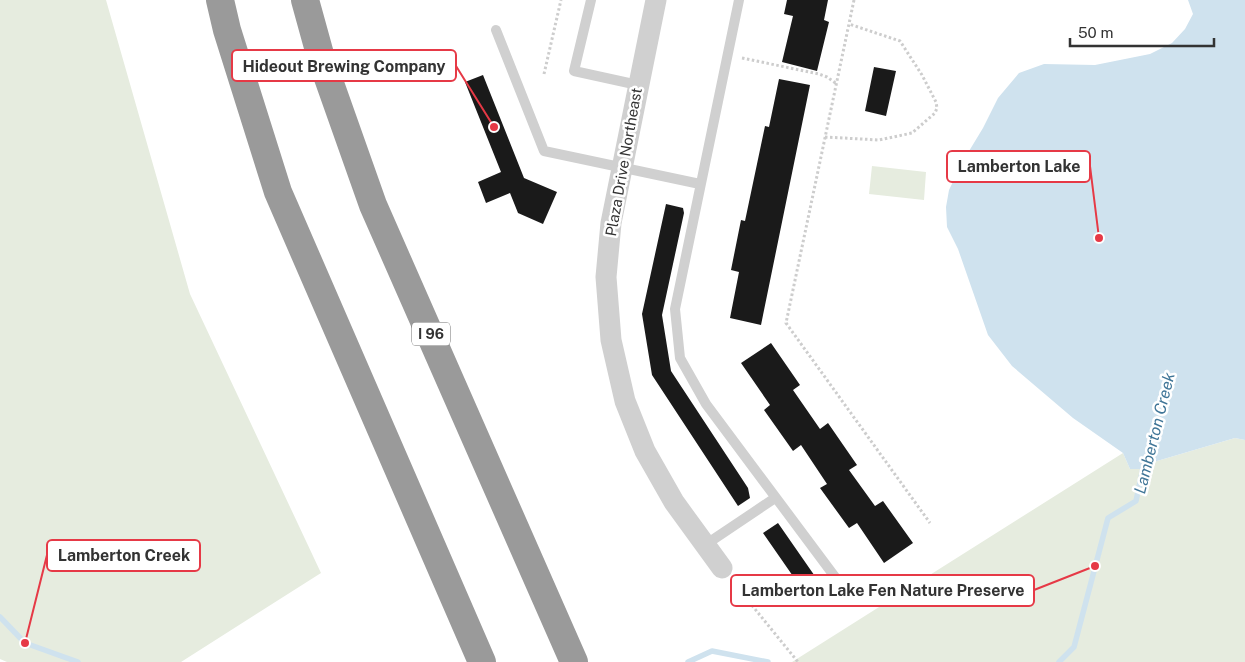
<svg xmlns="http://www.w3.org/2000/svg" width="1245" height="662" viewBox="0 0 1245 662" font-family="'Public Sans',sans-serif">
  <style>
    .green { fill: #e6ecdf }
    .water { fill: #cfe2ee }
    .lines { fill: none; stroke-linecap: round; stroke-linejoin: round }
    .stream { stroke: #cfe2ee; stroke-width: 5.5 }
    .building { fill: #1a1a1a }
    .path { stroke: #cdcdcd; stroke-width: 3; stroke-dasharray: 2.5 2.5; stroke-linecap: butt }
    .lane { stroke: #d0d0d0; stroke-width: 10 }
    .street { stroke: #d0d0d0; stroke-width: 21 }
    .highway { stroke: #9a9a9a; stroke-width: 28 }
    .labels { text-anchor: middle; stroke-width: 5; stroke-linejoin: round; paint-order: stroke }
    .shield { fill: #fff; stroke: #707070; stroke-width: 1 }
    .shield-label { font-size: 14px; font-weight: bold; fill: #333 }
    .street-label { font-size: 15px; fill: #333; stroke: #fff }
    .water-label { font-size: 16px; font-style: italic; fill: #3f7597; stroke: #fff }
    .leader { fill: none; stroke: #e63946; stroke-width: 2 }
    .callout-dot { fill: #e63946; stroke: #fff; stroke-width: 2 }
    .callout { fill: #fff; stroke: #e63946; stroke-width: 2 }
    .callout-label { font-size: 16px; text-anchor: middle; font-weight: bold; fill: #333 }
  </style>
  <rect width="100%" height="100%" fill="#fff"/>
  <path class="green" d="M0 0H106L190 294 321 573 181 662H7L0 659Z
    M872 166 926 172 924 200 869 194Z
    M1235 438 1245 440V662H792L1123 453 1130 469H1142L1157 461Z"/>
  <path class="water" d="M1188 0H1245V440L1235 438 1157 461 1142 469H1130L1123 453 1073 418 1012 366 988 335 958 249 947 227 946 207 949 190 963 161 983 128 998 98 1019 73 1044 64 1095 65 1150 54 1172 43 1185 29 1193 14Z"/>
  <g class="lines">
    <path class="stream" d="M0 617 25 643 78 662
      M688 662 712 651 768 662
      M1059 662 1074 647 1108 518 1136 501 1144 463"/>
  </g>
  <path class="building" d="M787 0H828L824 20 829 22 817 71 782 62 793 16 784 14Z
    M874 67 896 71 886 116 865 111Z
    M483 75 524 178 557 192 543 224 518 213 510 193 486 203 478 182 501 172 465 82Z
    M779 79 810 85 761 325 730 318 739 272 731 270 741 220 745 221 765 126 769 127Z
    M666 204 683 208 684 213 662 315 671 371 748 488 750 498 738 506 652 375 642 314Z
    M771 343 800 385 793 390 820 429 828 423 857 465 849 470 875 506 883 501 913 543 884 563 857 523 849 528 820 488 827 484 801 445 793 451 764 410 770 405 741 363Z
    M778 523 828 595 813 605 763 533Z"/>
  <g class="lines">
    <path class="path" d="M854 0 786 323 930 523
      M742 58 819 74 827 77 837 84
      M544 74 561 0
      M825 137 879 140 912 133 935 113 937 108 936 102 922 75 900 41 849 24
      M733 582 798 662"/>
    <path class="lane" d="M591 0 574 71 638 85
      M739 0 675 309 680 358 706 404 841 585
      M496 30 544 151 700 184
      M705 545 775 498"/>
    <path class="street" d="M656 0 611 223 606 277 611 340 625 401 645 451 674 502 722 568"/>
    <path class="highway" d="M220 0 227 30 278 192 482 662
      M305 0 321 58 373 205 574 662"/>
  </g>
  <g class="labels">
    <rect class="shield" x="412" y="322.5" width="38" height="23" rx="4"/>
    <g class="shield-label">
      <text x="431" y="339">I 96</text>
    </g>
    <g class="street-label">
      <text transform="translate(624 162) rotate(-80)" y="5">Plaza Drive Northeast</text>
    </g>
    <g class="water-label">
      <text transform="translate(1154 433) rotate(-76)" y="6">Lamberton Creek</text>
    </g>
  </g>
  <path class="leader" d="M494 127L456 66M1099 238L1090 166M25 643L47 555M1095 566L1034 590"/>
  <g class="callout-dot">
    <circle cx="494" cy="127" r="5"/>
    <circle cx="1099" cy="238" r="5"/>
    <circle cx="25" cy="643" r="5"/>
    <circle cx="1095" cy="566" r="5"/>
  </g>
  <g class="callout">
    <rect x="232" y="50" width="224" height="31" rx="5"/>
    <rect x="947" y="151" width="143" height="31" rx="5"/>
    <rect x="47" y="540" width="153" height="31" rx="5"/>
    <rect x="731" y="575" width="303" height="31" rx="5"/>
  </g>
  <g class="callout-label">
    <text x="344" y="72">Hideout Brewing Company</text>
    <text x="1019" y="172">Lamberton Lake</text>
    <text x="124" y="561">Lamberton Creek</text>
    <text x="883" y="596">Lamberton Lake Fen Nature Preserve</text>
  </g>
  <path d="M1070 38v8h144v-8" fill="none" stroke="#333333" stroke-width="2.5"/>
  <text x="1078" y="38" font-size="15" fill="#333333" stroke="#ffffff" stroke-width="4" paint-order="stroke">50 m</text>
</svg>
